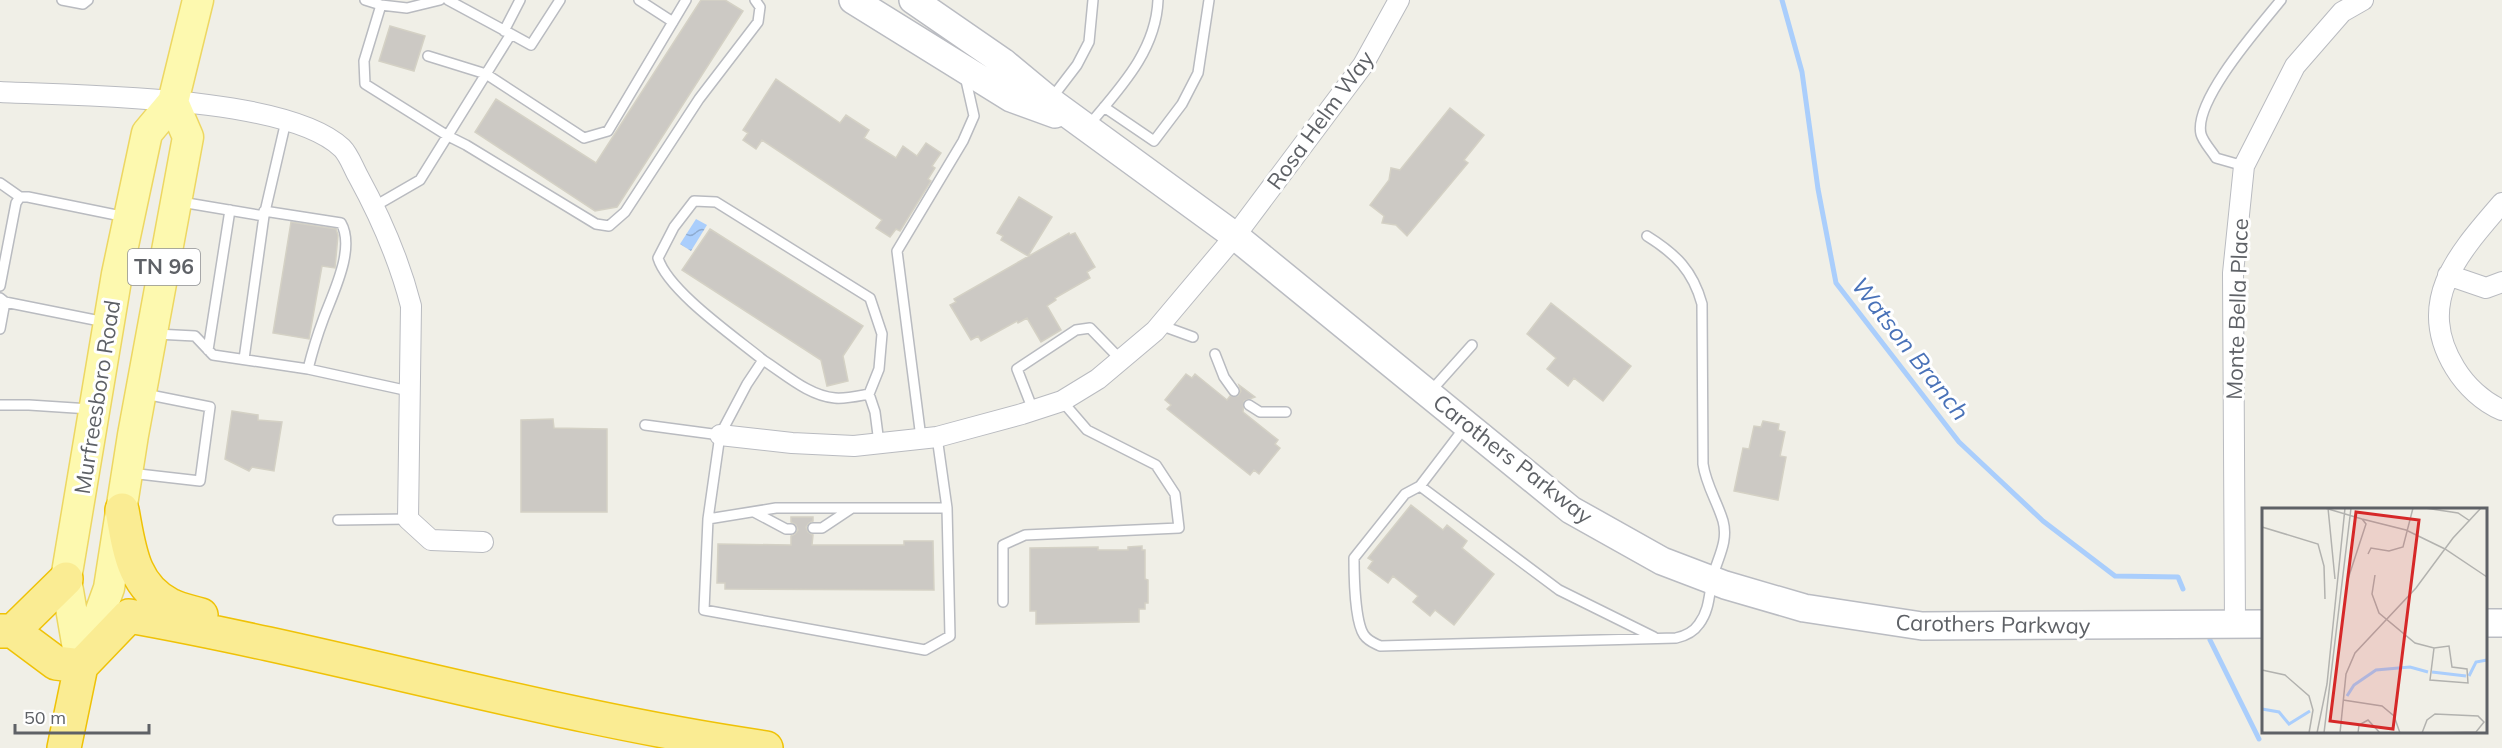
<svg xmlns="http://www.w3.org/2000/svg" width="2502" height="748" viewBox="0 0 2502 748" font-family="Mulish,sans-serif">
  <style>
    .water { fill: url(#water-waves) }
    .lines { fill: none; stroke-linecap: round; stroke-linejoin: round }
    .stream { stroke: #aacefc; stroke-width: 5 }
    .building { fill: #ccc9c4; stroke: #d4d1c5; stroke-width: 1.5 }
    .lane-casing { stroke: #b9bbc0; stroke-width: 12 }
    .street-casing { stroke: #b9bbc0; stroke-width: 22 }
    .secondary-casing { stroke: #babcc2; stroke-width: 30 }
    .primary-casing { stroke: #edd762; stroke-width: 33 }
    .highway-casing { stroke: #efc207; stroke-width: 36 }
    .lane { stroke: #fff; stroke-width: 9 }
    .street { stroke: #fff; stroke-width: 20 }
    .secondary { stroke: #fff; stroke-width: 27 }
    .primary { stroke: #fdf9af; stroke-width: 30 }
    .highway { stroke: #faec93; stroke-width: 33 }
    .labels { text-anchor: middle; stroke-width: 6; stroke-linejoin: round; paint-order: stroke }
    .shield { fill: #fff; stroke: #8e9094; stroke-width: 1.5 }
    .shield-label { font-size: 21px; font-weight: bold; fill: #5e6166 }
    .street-label { font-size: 22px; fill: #5e6166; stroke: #fff }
    .water-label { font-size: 24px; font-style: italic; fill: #4972b8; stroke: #fff }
    .inset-river { fill: none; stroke: #aacefc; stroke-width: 3 }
    .inset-road { fill: none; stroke: #b2b2af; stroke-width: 1.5 }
    .view { fill: #d62828; fill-opacity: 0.15; stroke: #d62828; stroke-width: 3 }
    .inset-edge { fill: none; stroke: #5e6166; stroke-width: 3 }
  </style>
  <defs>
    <pattern id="water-waves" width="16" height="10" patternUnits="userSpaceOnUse" patternTransform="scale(1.5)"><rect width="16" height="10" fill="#aacefc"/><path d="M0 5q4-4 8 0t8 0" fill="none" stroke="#8eabd0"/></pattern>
  </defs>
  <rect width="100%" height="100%" fill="#f0efe7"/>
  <path class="water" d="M696 219 707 225 691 251 680 244Z"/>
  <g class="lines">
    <path class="stream" d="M1782 0 1802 72 1818 189 1836 283 1959 442 2043 521 2115 576 2178 577 2183 589
      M2210 640 2259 739"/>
  </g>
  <path class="building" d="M701 0H725L743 11 617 207 595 211 475 132 496 99 596 163Z
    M390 26 425 36 414 71 379 61Z
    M776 79 840 123 846 115 869 130 864 138 896 158 903 146 917 156 926 143 941 153 932 166 935 168 928 179 931 181 900 231 896 229 890 237 876 228 882 220 762 140 756 149 743 140 748 133 743 130Z
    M1450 108 1484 135 1464 160 1468 163 1407 236 1396 225 1382 223 1384 216 1370 205 1389 180 1391 168 1400 170Z
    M1019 197 1052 217 1028 256 1001 240 1003 236 997 233Z
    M291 222 336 229 338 235 335 268 322 266 309 339 273 333Z
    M710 229 863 326 843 356 848 381 827 386 821 360 682 270Z
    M1069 233 1070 235 1075 233 1095 267 1087 272 1090 278 1055 298 1056 300 1047 306 1061 330 1041 342 1027 318 1018 323 1017 321 981 341 978 336 971 340 950 305 956 302 954 299Z
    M1551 303 1631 366 1603 401 1574 378 1568 386 1547 369 1556 358 1527 334Z
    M1186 374 1192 378 1195 374 1227 400 1230 396H1238L1241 391 1239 385 1255 397 1244 401 1243 412 1278 440 1275 444 1280 448 1259 474 1254 470 1250 475 1167 409 1171 405 1165 400Z
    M232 411 258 415V420L282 422 274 471 252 467 249 471 225 459Z
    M553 419 554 428 607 429V512H521V420Z
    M1763 421 1779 424 1778 430 1785 432 1780 456 1786 457 1778 500 1734 491 1743 448 1749 449 1754 426 1761 427Z
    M1411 505 1443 530 1447 525 1467 541 1462 548 1494 574 1454 625 1435 610 1430 616 1413 602 1418 596 1393 576 1388 583 1368 568 1373 561 1368 558Z
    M791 517H813V521L809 523 806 527 808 532 813 535 812 545H904V541H933L934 590 725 589V583H717L718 544 791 545V536L795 534 798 530 796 525 791 522Z
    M1142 546V550H1145V579L1148 580V603H1145V609H1139V622L1036 624V611H1030V548L1098 547V550H1128V547Z"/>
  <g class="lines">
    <g class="lane-casing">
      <path id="lane" d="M62 0 83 4 88 0
        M365 0 381 5 364 61 365 84 448 136 466 145 596 224 609 226 625 212 699 99 758 22 760 7 755 0
        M639 0 673 22
        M381 5 407 8 440 0
        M504 31 520 0
        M511 34 531 45 560 0
        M428 56 486 74 511 34 448 0
        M1051 99 1077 65 1089 42 1093 0
        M1104 107 1154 141 1182 104 1198 73 1209 0
        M1089 125C1120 88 1156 51 1158 0
        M2244 166 2216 158C2212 151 2203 142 2201 134 2193 101 2260 26 2281 0
        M0 183 20 197
        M181 202 264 216 286 121
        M375 206 420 180 486 74 584 138 608 131 686 0
        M264 211 341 223C356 249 332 295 323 320 317 336 312 353 308 369
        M0 286 16 203 20 197H28L126 217
        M0 298 5 302 105 322
        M1160 325 1193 337
        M0 329 5 302
        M156 334 195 336 213 355 308 369 409 391
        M208 350 230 210
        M1215 354 1224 377 1234 391
        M244 359 264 216
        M763 360C735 337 668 291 658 258L674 227 694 201 716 202 870 298 882 334 879 369 869 394
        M1430 392 1472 345
        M0 405H29L90 409
        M1249 405 1260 412H1286
        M1033 410 1017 369 1076 330 1090 328 1121 360
        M645 425 720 435
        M1465 427 1420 486 1405 494 1354 558C1354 576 1355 622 1364 635 1368 641 1374 643 1380 646L1676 638C1685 636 1693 633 1699 624 1709 611 1709 596 1712 580 1716 560 1729 543 1723 521 1717 501 1706 485 1703 464L1702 304C1693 271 1676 254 1647 236
        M921 438 897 251 963 141 974 116 965 76
        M879 443 875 412 869 394C858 396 846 399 835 398 809 396 785 374 763 360L747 384 720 435 708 519 704 610 925 650 950 636 947 508 937 437
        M130 473 200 481 210 407 145 394
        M1420 486 1559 590 1654 637
        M754 512 786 529H791
        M708 519 776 508H947
        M338 520 408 519
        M813 528H822L852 508
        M1003 602V545L1025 535 1179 528 1175 494 1156 465 1087 430 1062 401"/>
    </g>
    <g class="street-casing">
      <path id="street" d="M0 92C79 96 286 95 342 148 349 155 353 167 358 176 381 218 399 259 411 306L408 519 431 540 483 542
        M2502 203C2459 253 2414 301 2455 368 2466 386 2483 402 2502 410
        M2448 275 2486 288 2502 282
        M720 435 792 443 854 446 937 437 1022 414 1062 401 1098 379 1155 331 1235 236 1363 65 1399 0
        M2235 624 2233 273 2244 166 2295 66 2342 12 2363 0"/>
    </g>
    <g class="secondary-casing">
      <path id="secondary" d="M853 0 1011 98 1055 114
        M913 0 1003 62 1050 101 1235 236 1571 510 1662 561 1725 585 1804 608 1922 626 2264 624
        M2486 623H2502"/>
    </g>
    <g class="primary-casing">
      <path id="primary" d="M82 663 109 588 133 435 188 137 173 102
        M81 666 66 579 117 274 147 133 173 102 198 0"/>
    </g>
    <g class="highway-casing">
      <path id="highway" d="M122 510C129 547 132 586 170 605 179 610 191 612 201 615
        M0 631H13L56 663 81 666
        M13 631 66 579
        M81 666 129 616C342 654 551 717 766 748
        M64 748 81 666"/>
    </g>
    <use href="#lane" class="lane"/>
    <use href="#street" class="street"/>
    <use href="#secondary" class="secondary"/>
    <use href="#primary" class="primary"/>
    <use href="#highway" class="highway"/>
  </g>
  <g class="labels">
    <rect class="shield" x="128" y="249" width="72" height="36" rx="4.5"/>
    <g class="shield-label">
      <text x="164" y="274">TN 96</text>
    </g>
    <g class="street-label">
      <text transform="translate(1320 120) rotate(-54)" y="8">Rosa Helm Way</text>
      <text transform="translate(2237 309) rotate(-88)" y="8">Monte Bella Place</text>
      <text transform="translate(97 397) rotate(-81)" y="8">Murfreesboro Road</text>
      <text transform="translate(1513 459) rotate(38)" y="8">Carothers Parkway</text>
      <text transform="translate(1993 624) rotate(1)" y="8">Carothers Parkway</text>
    </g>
    <g class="water-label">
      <text transform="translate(1910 349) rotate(52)" y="8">Watson Branch</text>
    </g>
  </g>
  <g transform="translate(2262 508)">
    <rect width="225" height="225" fill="#f0efe7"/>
    <path class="inset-river" d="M170 164 204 168M207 168 214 154 225 152M85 188 92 177 114 162 148 159 166 164M0 201 17 204 27 216 48 203"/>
    <path class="inset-road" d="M63 0 100 11M66 0 73 71M163 0 196 5 208 13M100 11 144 22 183 41 225 69M0 19 56 36 62 58 63 91M106 46 109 40 127 43 141 39 151 0M113 67 110 86 117 105 153 135 172 140 187 138 190 159 205 161 206 175 168 172 172 140M85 74 104 16 100 11M0 162 23 167 47 188 51 202 47 225M81 192 120 198 132 208 138 225M55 225 65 176 83 0M62 225 89 0M78 225 84 166 93 145 154 80 191 30 219 0M96 225 97 217 106 212 118 225M160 225 165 212 173 206 216 208 222 214 214 224 174 225"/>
    <path class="view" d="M94 4 157 12 131 221 68 213Z"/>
    <rect width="225" height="225" class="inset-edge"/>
  </g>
  <path d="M15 724v9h134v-9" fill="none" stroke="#5e6166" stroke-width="3"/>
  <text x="24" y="724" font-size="18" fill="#5e6166" stroke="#ffffff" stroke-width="4.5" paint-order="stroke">50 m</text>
</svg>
